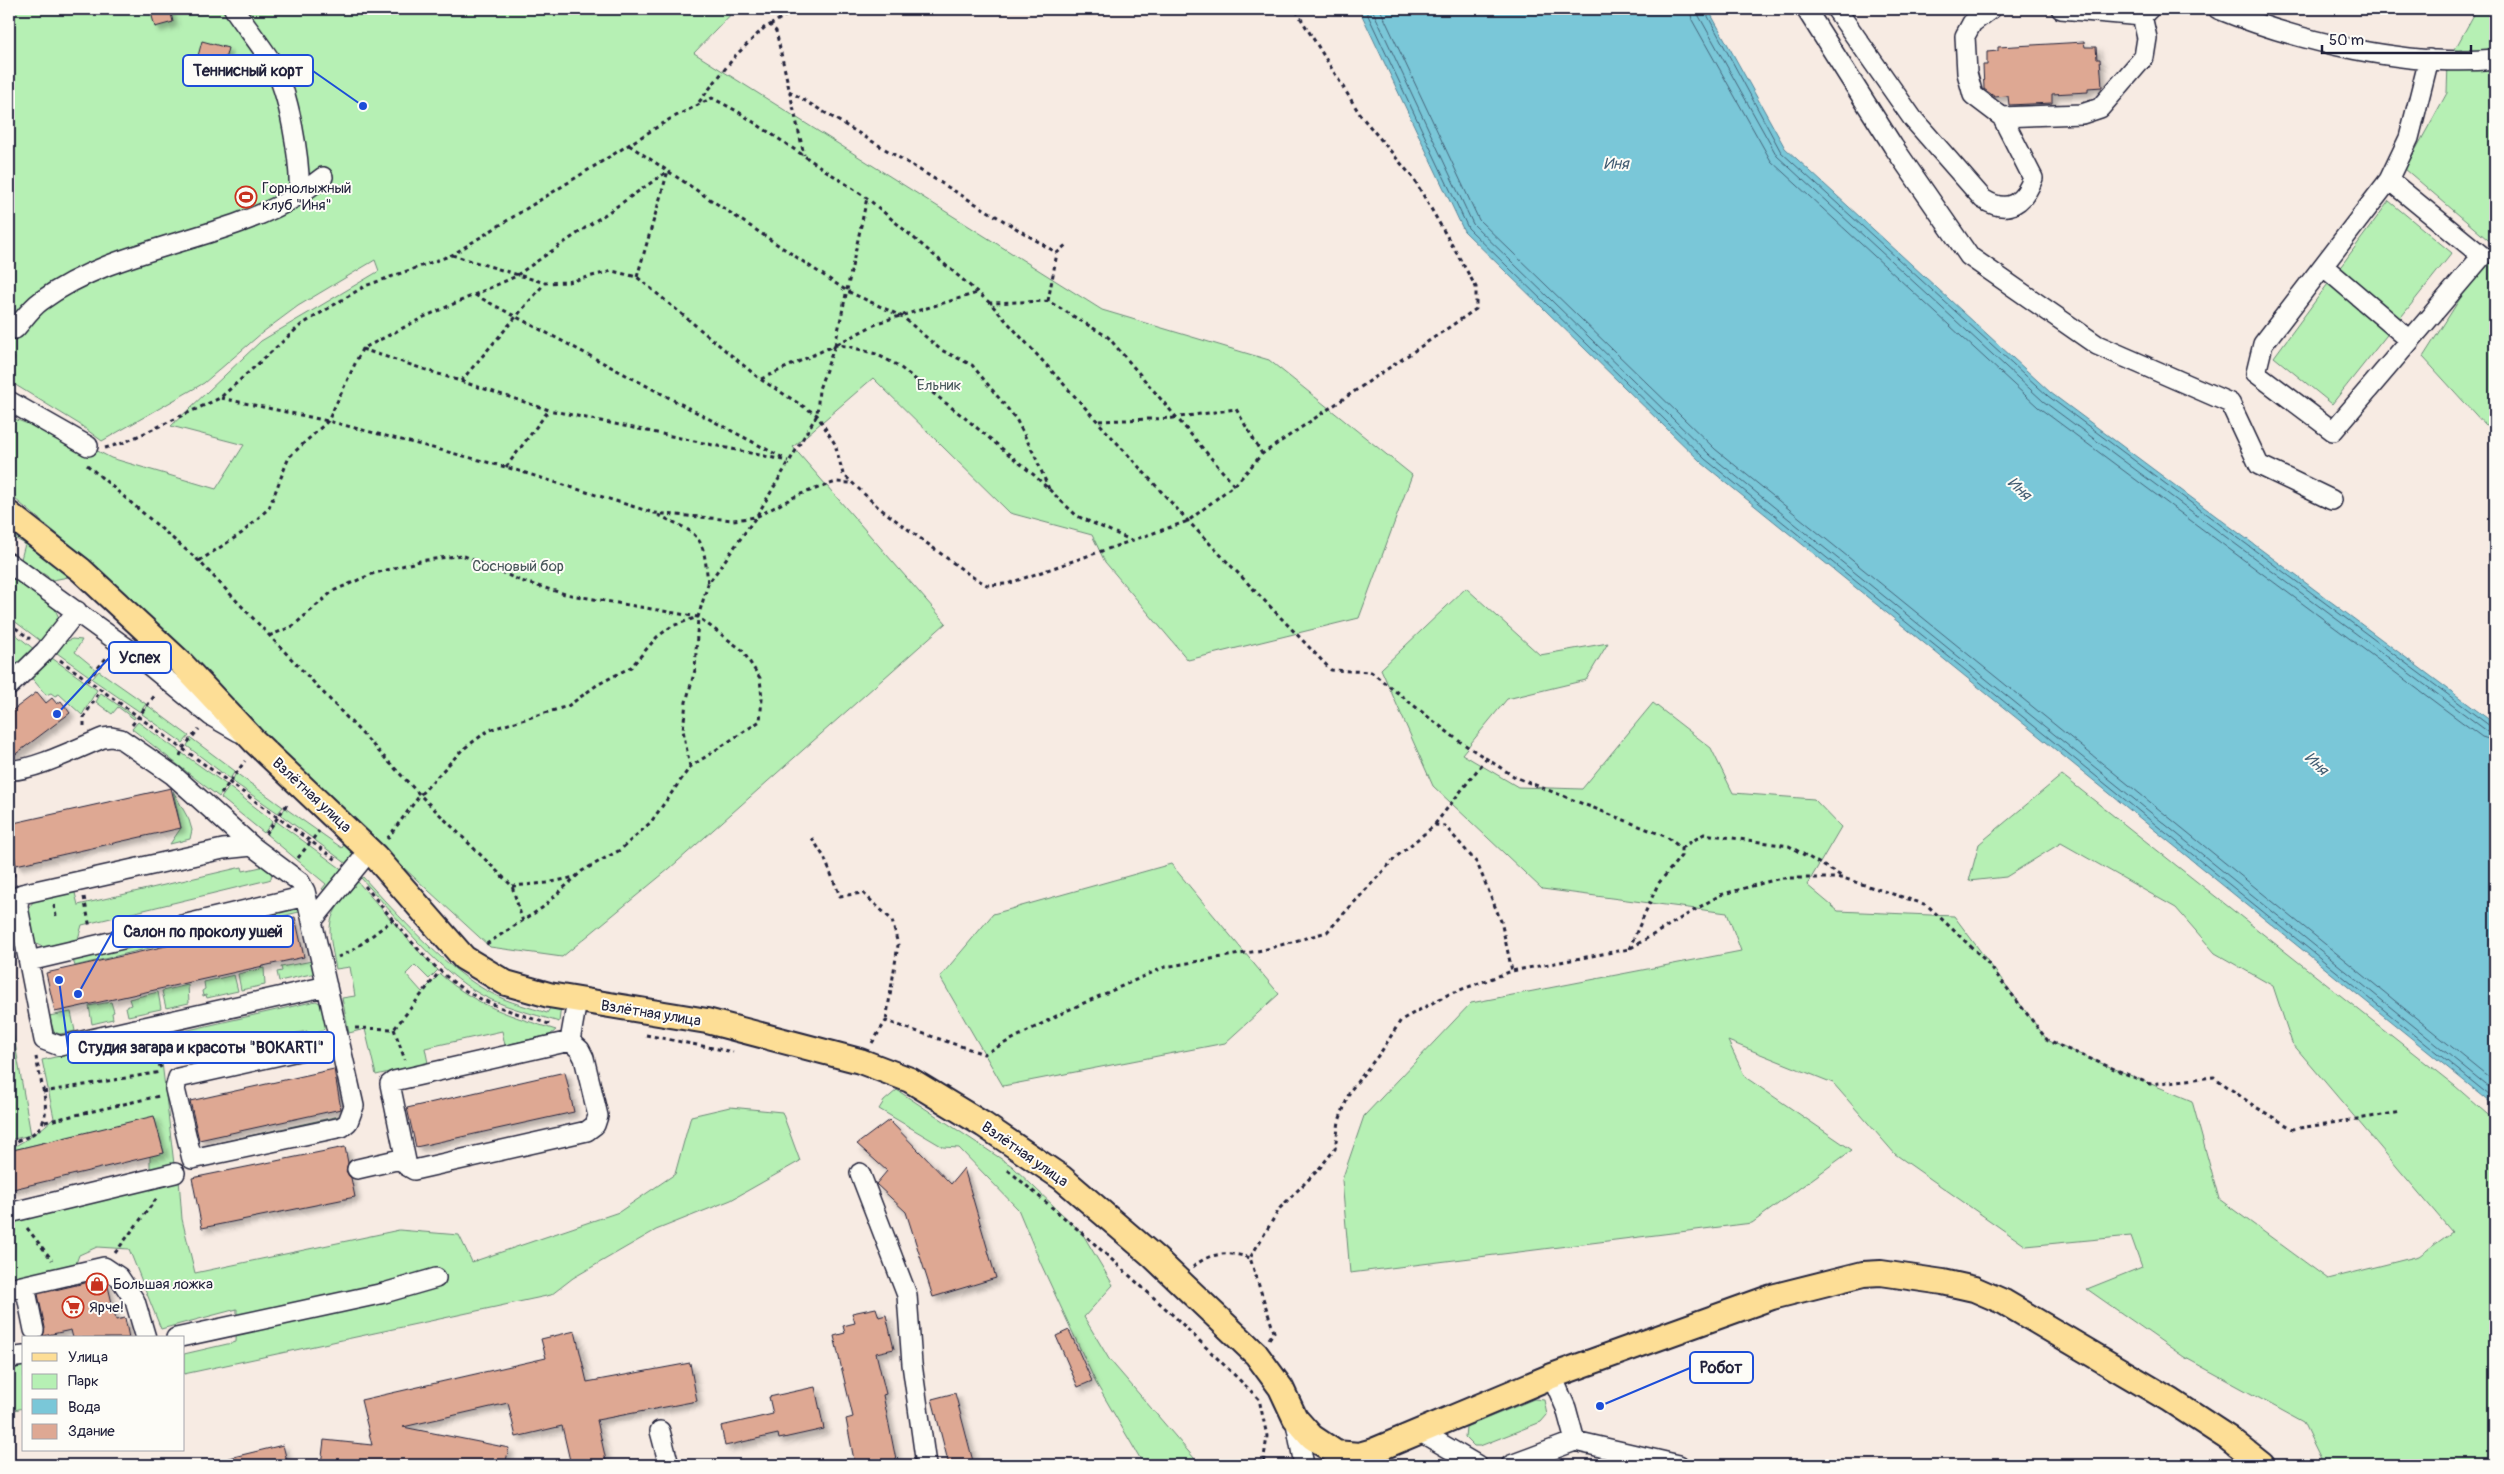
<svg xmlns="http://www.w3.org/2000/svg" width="2504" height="1474" viewBox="0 0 2504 1474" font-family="Pangolin,sans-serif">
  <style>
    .green { fill: #b6f0b4; stroke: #6c8978 }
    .water { fill: #7ac7d8; stroke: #578599 }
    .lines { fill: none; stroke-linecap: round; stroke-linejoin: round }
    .shore { stroke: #45647a; stroke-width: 1 }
    .building { fill: #dea893; stroke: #22223b; filter: url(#shadow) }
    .minor-casing { stroke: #22223b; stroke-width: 22 }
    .major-casing { stroke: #22223b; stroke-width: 28 }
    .path { stroke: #22223b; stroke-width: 3; stroke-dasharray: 4 4; stroke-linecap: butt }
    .minor { stroke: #fdfcf7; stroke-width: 19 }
    .major { stroke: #fdde96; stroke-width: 24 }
    .labels { text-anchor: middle; stroke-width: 4; stroke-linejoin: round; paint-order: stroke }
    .poi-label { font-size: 15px; fill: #22223b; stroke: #fdfcf7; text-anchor: start }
    .park-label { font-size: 15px; fill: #475659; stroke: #fdfcf7 }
    .street-label { font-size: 15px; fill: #22223b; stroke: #fdfcf7 }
    .water-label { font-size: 16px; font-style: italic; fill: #415c72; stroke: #fdfcf7 }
    .leader { fill: none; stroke: #1d4ed8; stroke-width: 2 }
    .callout-dot { fill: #1d4ed8; stroke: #fdfcf7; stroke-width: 2 }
    .callout { fill: #fdfcf7; stroke: #1d4ed8; stroke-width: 2 }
    .callout-label { font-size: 16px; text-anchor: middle; font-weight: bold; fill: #22223b }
  </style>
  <defs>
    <filter id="shadow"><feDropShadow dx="4.5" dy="4.5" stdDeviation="2.5" flood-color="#0004"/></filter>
  </defs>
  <rect width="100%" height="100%" fill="#f7ebe3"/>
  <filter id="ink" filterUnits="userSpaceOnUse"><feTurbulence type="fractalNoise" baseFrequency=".02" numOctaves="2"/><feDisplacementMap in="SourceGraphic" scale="10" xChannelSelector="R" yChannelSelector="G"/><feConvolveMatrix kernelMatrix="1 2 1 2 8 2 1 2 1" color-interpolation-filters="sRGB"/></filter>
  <g filter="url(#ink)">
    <path class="green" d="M9 9H736L694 53 1102 310 1269 360 1412 475 1359 618 1188 660 1105 562 1092 535 1010 513 873 378 793 447 946 623 669 869 562 957 490 947 195 676 80 553 9 494V417L88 446 111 458 216 489 244 445 171 426 261 341 379 271 375 260 298 306 263 332 204 383 102 441 79 424 9 381V370L15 358 9 353Z
      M2477 9H2495V421L2485 425 2423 357 2494 245 2405 169 2447 93 2448 62Z
      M2389 201 2452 253 2332 404 2274 357Z
      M9 531 149 636 68 577 53 580 21 559 25 544 9 535Z
      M9 576 54 607 60 620 42 642 9 617Z
      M1466 588 1540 655 1608 643 1586 680 1507 699 1462 754 1518 787 1582 789 1653 703 1711 748 1733 793 1814 799 1841 827 1807 885 1838 911 1954 916 2048 1041 2192 1101 2219 1199 2328 1279 2419 1256 2452 1232 2292 1043 2273 986 2215 953 2176 908 2061 843 2006 877 1969 881 1979 844 2062 775 2455 1086 2495 1121V1465H2324L2303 1422 2184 1357 2087 1289 2142 1267 2131 1236 2026 1246 1895 1154 1833 1083 1728 1041 1745 1077 1852 1150 1752 1223 1350 1273 1342 1180 1364 1116 1471 1003 1741 951 1727 913 1542 889 1433 786 1381 669Z
      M9 629 35 650 9 676Z
      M72 639 82 640 75 652 97 670 89 676 57 653 65 642Z
      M49 656 97 690 82 715 59 694 55 696 51 693 46 695 30 676Z
      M99 671 146 704 140 712 92 679Z
      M101 693 135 717 134 719 118 707 112 714 96 702Z
      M147 705 189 736 183 743 142 714Z
      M138 722 227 785 219 797 132 729Z
      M191 738 235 771 230 779 187 746Z
      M236 773 283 807 278 813 232 781Z
      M229 787 273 821 264 833 221 798Z
      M173 791 189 820 192 830 190 839 170 844 181 828Z
      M285 808 342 848 346 841 357 851 351 867 281 815Z
      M276 821 347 873 326 892 322 889 326 884 266 834Z
      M260 862 272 869 271 879 268 880 82 925 78 939C39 949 35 956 24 914L36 898 74 889 78 905 242 867 243 871 261 867Z
      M1171 864 1279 994 1225 1043 1003 1086 940 977 993 914Z
      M363 877C395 912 450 974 493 994 510 1003 529 1007 547 1013L556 999 561 1006 559 1022C531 1013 498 1006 473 990 431 963 395 915 361 878Z
      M358 882 421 954 438 970 429 979 415 965 406 974 422 992 440 974C476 1006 511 1016 556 1030L550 1035 505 1045 502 1031 425 1048 428 1063 376 1075 365 1029 349 1033 342 998 355 996 350 967 336 969C327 922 324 919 358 882Z
      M301 905 303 911 75 966 73 960Z
      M312 961 316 973 279 981 277 972 282 971 281 967Z
      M264 968 265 985 241 990 238 974Z
      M234 975 238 991 207 998 206 995 203 996 202 991 205 989 204 982Z
      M188 985 189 1003 166 1008 162 991Z
      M158 992 161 1009 128 1016 126 1007 131 1005 129 999Z
      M316 1001 322 1004 327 1026 323 1030 308 1034 307 1031 162 1062 175 1173 150 1179V1156L164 1153 154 1117 9 1151V1149C26 1141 40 1131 54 1118L42 1060 96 1048 101 1050Z
      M111 1002 114 1012 112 1013 113 1019 92 1024 89 1006Z
      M9 1009 31 1135 9 1140Z
      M71 1012 75 1031 60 1034 54 1032 49 1016Z
      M897 1090 1012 1166 1082 1233 1113 1285 1084 1317 1109 1359 1200 1465H1144L1096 1383 1041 1264 1018 1209 959 1148 943 1147 879 1109 884 1101Z
      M730 1107 782 1112 800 1161 731 1200 656 1230 573 1278 551 1295 184 1374V1354L236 1342 237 1309 161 1329 129 1249 97 1247 79 1255 75 1266 9 1280V1220L179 1179 182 1219 195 1273 399 1230 459 1235 472 1262 619 1212 675 1174 691 1116Z
      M348 1114 344 1120 200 1153 195 1148Z
      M24 1365V1408L9 1411V1372Z
      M1534 1399 1544 1400 1547 1415 1541 1422 1480 1446H1474L1465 1437 1466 1427Z"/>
    <path class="water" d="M1359 9H1708L1785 148 2051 393 2495 724V1106L1702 463 1464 231Z"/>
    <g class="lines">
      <path class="shore" d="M1365 9 1468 228 1705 459 2495 1100
        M1372 9 1473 224 1710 455 2495 1092
        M1380 9 1479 220 1715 449 2495 1082
        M1690 9 1692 20 1771 161 2038 407 2482 737 2495 741
        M1697 9 1699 16 1777 156 2043 401 2487 731 2495 734
        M1704 9 1781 152 2048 396 2490 726 2495 727"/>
    </g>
    <path class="building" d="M150 9H170L173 22 155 27Z
      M202 41 228 48 220 78 194 71Z
      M2084 42 2085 47H2096L2097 59H2100L2102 87 2088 88V92L2052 94V103L2009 105 2008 96 1995 97 1984 89 1983 65H1987V52L1998 51V47Z
      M37 692 46 703 52 698 57 704 61 701 70 713 9 759V713Z
      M171 788 181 828 16 865 9 824Z
      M295 917 304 957 55 1012 46 973Z
      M334 1069 341 1109 199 1140 190 1101Z
      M565 1072 574 1112 416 1147 407 1108Z
      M154 1116 164 1153 9 1190V1151Z
      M889 1120 951 1184 964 1168 996 1278 933 1297 906 1212 876 1184 887 1171 857 1144Z
      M345 1147 348 1163 346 1171 351 1178 355 1197 202 1228 192 1178Z
      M102 1279 107 1282 116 1320 125 1318 129 1338H73L71 1330 43 1336 45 1328 38 1294Z
      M876 1308 879 1317 886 1315 894 1349 876 1353 886 1394 883 1395 897 1465H855L846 1419 853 1417 834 1336 845 1333 843 1326 855 1323 852 1313Z
      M1069 1330 1092 1381 1078 1387 1056 1336Z
      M575 1331 587 1382 690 1363 697 1401 597 1420 607 1465H571L562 1426 516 1437 508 1403 403 1427 509 1448 505 1465H321L324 1440 372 1445 361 1400 546 1358 541 1339Z
      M815 1387 824 1429 779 1439 778 1434 725 1446 721 1426 773 1414 769 1397Z
      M955 1393 974 1465H949L932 1399Z
      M283 1445 288 1465H226L225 1459Z"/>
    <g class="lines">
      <g class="minor-casing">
        <path id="minor" d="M1806 9 1893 146 1969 256 2097 345 2230 403 2259 465 2332 500
          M1836 9 1913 119 1983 199C2008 215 2024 203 2033 178L2002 117
          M1991 9 1972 23 1965 36 1967 73 1973 95 2002 117 2082 114 2100 108 2144 57 2147 38 2142 16 2149 9
          M2061 9 2142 16
          M2218 9C2297 41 2410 68 2495 59
          M2389 180 2482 256 2333 431 2256 373 2263 344 2389 180 2409 138 2429 59
          M299 195 323 177
          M2323 266 2410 340
          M15 329C23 320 31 308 41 301 118 245 219 243 299 195 301 162 289 91 272 63 260 44 246 27 234 9
          M9 401 88 446
          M9 563 139 657 211 716 239 732
          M9 686 45 651 77 611
          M9 770C30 772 81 747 103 738L111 737 121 739 173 775 252 846 300 882 305 891 312 921
          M252 846 223 849 22 894 19 897 18 907 44 1040 60 1046 327 986
          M29 961 306 896
          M570 1041 580 1050 584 1058 598 1116 595 1125 587 1131 414 1170 407 1166 390 1084 394 1081 570 1041 577 1001
          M339 1042 178 1078 175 1089 192 1159 342 1127 348 1122 354 1106 312 921 370 850
          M357 1169 405 1158
          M860 1173 907 1295 912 1364 926 1465
          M9 1213 175 1173
          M25 1286 34 1330
          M9 1289 104 1267 119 1277 135 1301 146 1338
          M176 1338 384 1293 436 1278
          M9 1358 24 1356
          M1552 1376 1566 1408 1575 1441
          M1295 1418 1304 1465
          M660 1431 669 1465
          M1419 1431 1477 1465
          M1511 1465 1575 1441 1679 1465"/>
      </g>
      <g class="major-casing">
        <path id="major" d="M9 514 81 570 181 663 254 741 375 856 464 958 506 983 549 995 707 1021 860 1061 910 1080 984 1125 1062 1178 1154 1257 1256 1354 1281 1388 1295 1418 1312 1437 1336 1453 1359 1455 1373 1451 1552 1376 1772 1297 1863 1274 1881 1273 1943 1282 1974 1289 2004 1302 2170 1400 2228 1438 2262 1465"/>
      </g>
      <path class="path" d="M770 25 793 11V9
        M789 91 1057 253
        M699 102 736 55 765 27 770 25 776 31 804 155
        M629 145 847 291 903 317 941 350 972 365 1016 419 1035 456 1049 489
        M452 255 545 283 568 282 612 271 637 277 760 379 817 415 835 444 843 474 878 507 971 576 987 585 1007 584 1188 521 1234 485 1108 337 1048 301 990 303
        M517 275 668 171
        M637 277 668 171
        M475 295 783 458
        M1048 301 1057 253 1068 243
        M835 345 867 198
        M362 349 549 410 788 461
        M761 379 835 345 847 346 876 354 897 365 965 418 1034 475 1077 516 1131 540
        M461 381 545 283
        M221 398 328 421 506 467 654 513 733 520 756 517 798 495 836 482 851 483
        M1173 418 1236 409 1262 454
        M1099 421 1175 418
        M105 448 123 443 220 398 301 325 365 286 452 255 670 119 712 98 737 111 867 198 990 303 1188 521 1331 670 1371 672 1459 741 1515 777 1667 837 1681 848V856L1658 884 1629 949
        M87 465 199 561 420 795 512 886 523 922
        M506 467 549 410
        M1235 485 1262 454 1476 309V287L1414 179 1361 116 1295 9
        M658 515C702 535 703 535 708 583
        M199 561 242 533 269 508 289 457 328 421 362 349 424 317 519 275
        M9 623 30 639
        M269 636 293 626 333 591 372 574 420 561 462 555 521 581 565 594 698 617 742 650 760 678 762 699 760 721 690 767 651 822 620 850 582 871 542 908 485 945
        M60 660 338 861
        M88 680 107 657
        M132 725 156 694
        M84 726V717L101 689
        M180 756 183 748 199 729
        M690 767 683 730 686 702 695 670 698 617
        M221 794 245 761
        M1435 824 1486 759
        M266 834 288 803
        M812 838 824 857 840 896 863 893 892 920 898 945 886 1021
        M387 839 420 795 462 750 489 730 568 706 597 685 631 667 657 637 672 626 698 617 708 584 756 517 817 415 819 389 835 345 880 322 977 293
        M1681 848 1704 834 1789 846 1843 877
        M9 849 14 877
        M298 858 319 831
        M365 886C395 921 432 973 473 995 498 1008 525 1016 552 1025
        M512 886 547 883 575 877
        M84 897 90 928
        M54 905 56 916
        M338 957 353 950 394 919
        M355 1028 394 1029 441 970
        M394 1029 405 1060
        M646 1035 733 1052
        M185 1037V1058
        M872 1043 886 1021 984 1054 1066 1011 1165 967 1263 950 1327 932 1396 857 1435 825 1445 826 1477 863 1501 921 1512 971
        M145 1045 162 1069
        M43 1092 161 1072
        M45 1122 159 1096
        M9 1143C63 1131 43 1098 36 1057
        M1008 1170 1088 1238 1175 1317 1259 1399 1267 1436 1263 1465
        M27 1228 52 1260
        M115 1253 157 1198
        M1193 1267C1210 1252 1230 1251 1250 1258
        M1269 1339 1274 1332 1250 1258 1280 1208 1318 1170 1335 1149 1339 1121 1350 1091 1381 1052 1401 1020 1449 994 1512 971 1629 949 1720 895 1781 878H1843L1927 905 1986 961 2048 1041 2150 1084 2214 1077 2254 1106 2293 1129 2402 1112"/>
      <use href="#minor" class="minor"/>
      <use href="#major" class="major"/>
    </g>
  </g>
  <defs>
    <g id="stadium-ring" transform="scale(1.125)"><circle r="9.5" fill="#fdfcf7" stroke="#c8321e" stroke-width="1.5"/><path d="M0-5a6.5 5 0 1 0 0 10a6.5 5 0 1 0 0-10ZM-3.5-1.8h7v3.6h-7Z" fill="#c8321e"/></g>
    <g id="shop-ring" transform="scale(1.125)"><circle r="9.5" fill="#fdfcf7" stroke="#c8321e" stroke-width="1.5"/><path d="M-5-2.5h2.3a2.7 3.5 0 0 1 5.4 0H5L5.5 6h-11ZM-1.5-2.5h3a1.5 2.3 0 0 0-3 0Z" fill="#c8321e"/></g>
    <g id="supermarket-ring" transform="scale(1.125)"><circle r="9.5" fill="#fdfcf7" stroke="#c8321e" stroke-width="1.5"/><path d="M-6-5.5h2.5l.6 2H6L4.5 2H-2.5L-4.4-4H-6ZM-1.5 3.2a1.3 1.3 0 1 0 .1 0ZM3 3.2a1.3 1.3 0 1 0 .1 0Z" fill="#c8321e"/></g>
  </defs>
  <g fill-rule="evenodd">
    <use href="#stadium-ring" x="246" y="197"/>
    <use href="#shop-ring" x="97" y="1284"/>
    <use href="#supermarket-ring" x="73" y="1307"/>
  </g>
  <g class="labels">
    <g class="poi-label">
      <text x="262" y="193">Горнолыжный<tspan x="262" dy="17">клуб "Иня"</tspan></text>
      <text x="113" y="1289">Большая ложка</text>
      <text x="89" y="1312">Ярче!</text>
    </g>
    <g class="park-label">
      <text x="939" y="390">Ельник</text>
      <text x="518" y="571">Сосновый бор</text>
    </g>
    <g class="street-label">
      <text transform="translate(312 795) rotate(43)" y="5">Взлётная улица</text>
      <text transform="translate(651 1013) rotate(9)" y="5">Взлётная улица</text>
      <text transform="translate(1025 1154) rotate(35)" y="5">Взлётная улица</text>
    </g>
    <g class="water-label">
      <text x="1616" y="169">Иня</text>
      <text transform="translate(2020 488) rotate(43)" y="6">Иня</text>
      <text transform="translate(2317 763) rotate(43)" y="6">Иня</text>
    </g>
  </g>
  <path class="leader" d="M363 106L313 71M57 714L109 658M78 994L113 931M59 980L68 1048M1600 1406L1690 1368"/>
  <g class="callout-dot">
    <circle cx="363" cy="106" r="5"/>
    <circle cx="57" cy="714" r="5"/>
    <circle cx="78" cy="994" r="5"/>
    <circle cx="59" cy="980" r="5"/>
    <circle cx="1600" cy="1406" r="5"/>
  </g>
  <g class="callout">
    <rect x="183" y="55" width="130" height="31" rx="5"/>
    <rect x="109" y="642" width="62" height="31" rx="5"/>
    <rect x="113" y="916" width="180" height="31" rx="5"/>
    <rect x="68" y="1032" width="266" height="31" rx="5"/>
    <rect x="1690" y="1352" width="63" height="31" rx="5"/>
  </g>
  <g class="callout-label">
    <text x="248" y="76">Теннисный корт</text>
    <text x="140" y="663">Успех</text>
    <text x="203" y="937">Салон по проколу ушей</text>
    <text x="201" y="1053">Студия загара и красоты "BOKARTI"</text>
    <text x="1721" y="1373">Робот</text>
  </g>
  <rect width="2504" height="1474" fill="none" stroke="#fdfcf7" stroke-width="30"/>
  <rect x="15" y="15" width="2474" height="1444" fill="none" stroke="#22223b" stroke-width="2" filter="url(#ink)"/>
  <rect x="22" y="1336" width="162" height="115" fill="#fdfcf7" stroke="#a5a5ac"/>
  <rect x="32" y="1353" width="25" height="8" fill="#fdde96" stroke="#a5a5ac"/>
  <text x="68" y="1362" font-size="15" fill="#22223b">Улица</text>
  <rect x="32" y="1374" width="25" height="15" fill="#b6f0b4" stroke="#a5a5ac"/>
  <text x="68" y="1386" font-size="15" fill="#22223b">Парк</text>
  <rect x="32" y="1399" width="25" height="15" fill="#7ac7d8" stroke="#a5a5ac"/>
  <text x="68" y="1412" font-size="15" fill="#22223b">Вода</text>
  <rect x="32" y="1424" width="25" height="15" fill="#dea893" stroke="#a5a5ac"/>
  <text x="68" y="1436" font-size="15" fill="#22223b">Здание</text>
  <path d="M2322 45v8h149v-8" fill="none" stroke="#22223b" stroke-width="2.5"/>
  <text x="2329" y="45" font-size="15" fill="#22223b" stroke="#fdfcf7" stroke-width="4" paint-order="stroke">50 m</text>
</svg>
